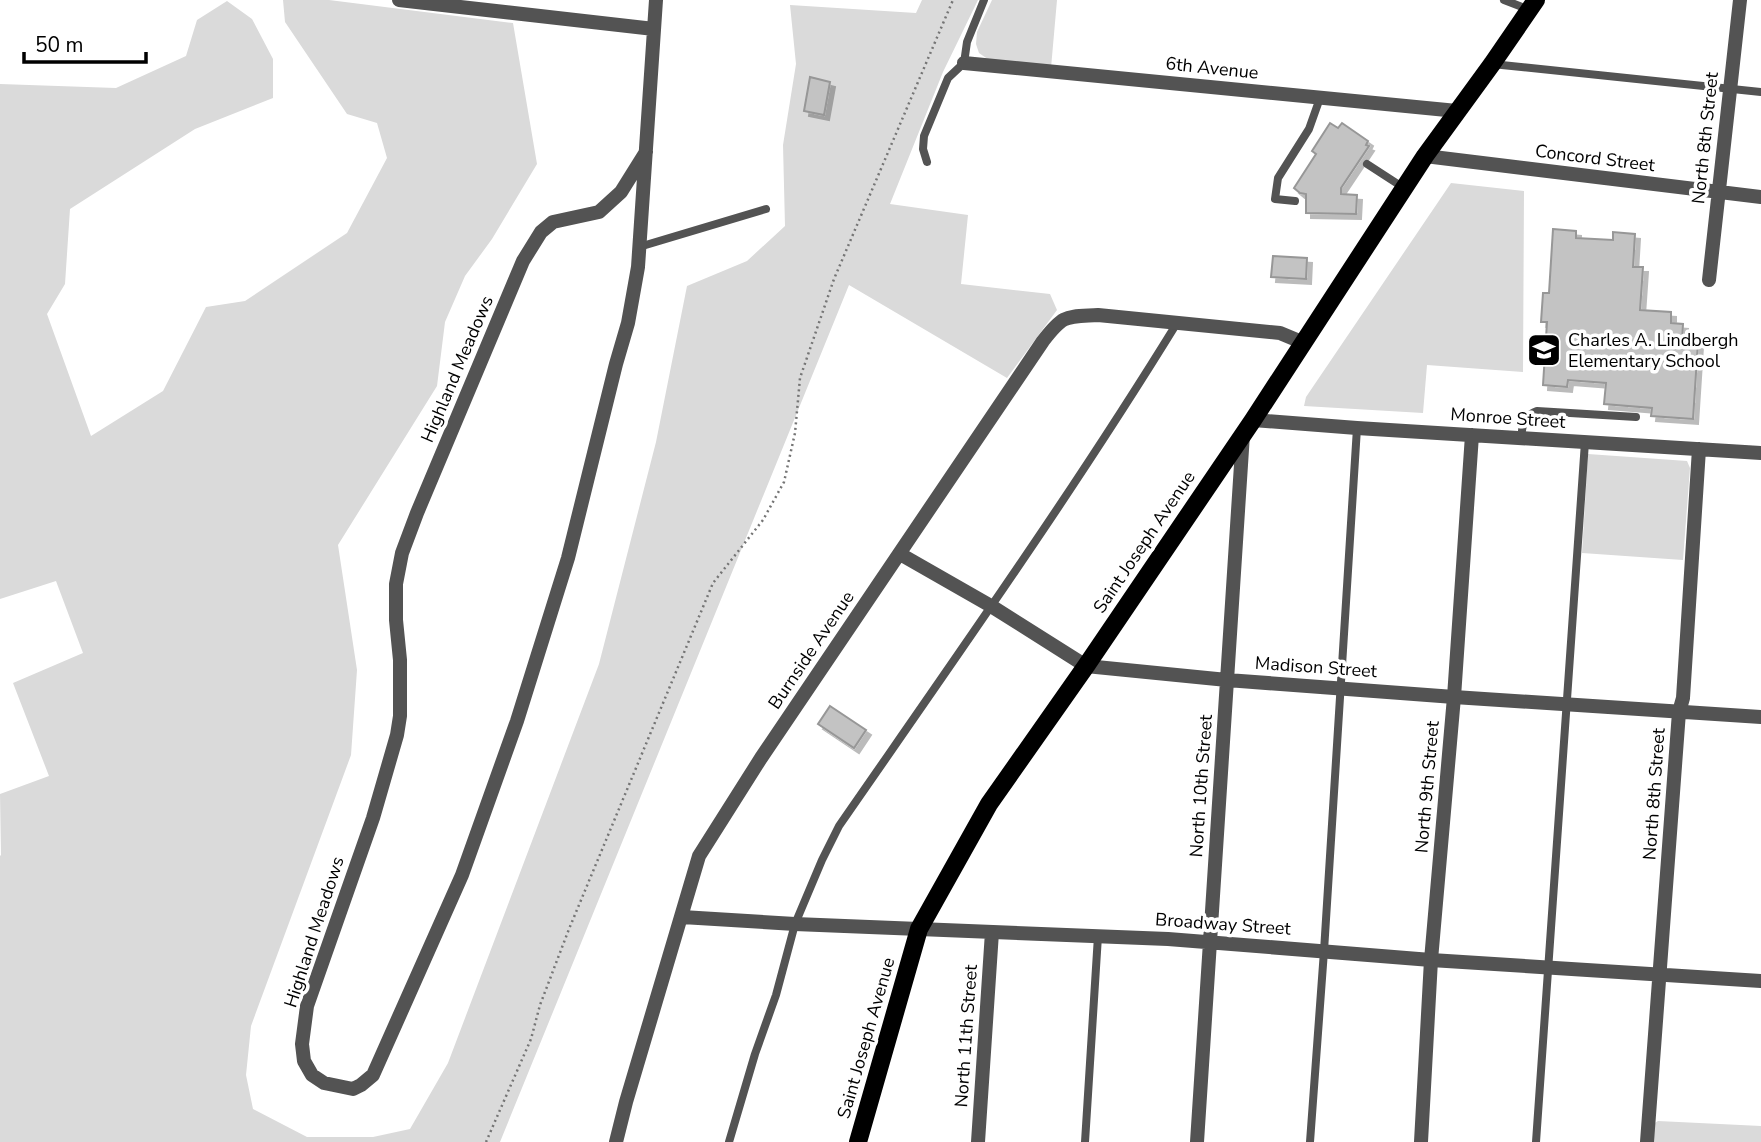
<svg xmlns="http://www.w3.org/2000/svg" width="1761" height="1142" viewBox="0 0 1761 1142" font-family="'Nunito Sans',sans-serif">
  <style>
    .green { fill: #dadada }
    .building { fill: #c3c3c3; stroke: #979797; stroke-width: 2; filter: url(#shadow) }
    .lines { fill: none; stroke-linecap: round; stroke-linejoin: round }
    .path { stroke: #757575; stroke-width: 2.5; stroke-dasharray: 2 3.5; stroke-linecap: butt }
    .service { stroke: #535353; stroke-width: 8 }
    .minor { stroke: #535353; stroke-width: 14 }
    .primary { stroke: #000; stroke-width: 18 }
    .labels { text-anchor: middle; stroke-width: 7; stroke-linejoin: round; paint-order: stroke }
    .street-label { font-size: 18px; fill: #000; stroke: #fff }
    .poi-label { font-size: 18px; fill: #000; stroke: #fff; text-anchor: start }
  </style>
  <defs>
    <filter id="shadow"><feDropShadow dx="5" dy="5" stdDeviation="0" flood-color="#0004"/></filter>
  </defs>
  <rect width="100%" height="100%" fill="#fff"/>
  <path class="green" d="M283 0H329L513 23 537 164 492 239 465 276 445 322 437 386 338 545 357 670 351 755 251 1026 246 1075 253 1109 307 1137H373L410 1129 448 1063 599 664 656 442 687 286 747 261 785 226 783 145 796 64 790 5 916 13 922 0H978L943 72 890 204 968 215 961 284 1050 294 1057 310 1007 378 849 285 500 1142H0V856L1 855 0 794 49 776 13 683 83 653 56 581 0 599V84L116 88 186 56 197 20 227 1 252 19 273 59V98L195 129 70 209 65 284 47 314 91 436 163 391 206 307 245 301 347 233 387 158 377 123 347 114 285 22Z
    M992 0H1057L1051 68 989 60 979 53 976 44 977 32Z
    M1451 183 1524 191 1523 372 1427 365 1423 413 1304 406 1306 397Z
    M1588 454 1687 461 1690 468 1683 560 1582 553Z
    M1658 1121 1761 1126V1142H1641L1642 1131Z"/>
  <path class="building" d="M810 77 830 82 824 115 804 111Z
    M1330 123 1338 128 1342 123 1368 141 1366 145 1369 146 1341 188V194L1357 195 1356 214 1306 213V194L1300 193 1294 188 1316 154 1312 151Z
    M1553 229 1576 231V238L1613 240V232L1635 234 1633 267H1643L1640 310 1671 312V323L1683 324 1682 341 1698 342 1693 419 1651 416 1652 408 1604 404 1606 383 1568 380 1567 387 1543 385 1547 322H1541L1543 293H1549Z
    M1273 256 1307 258 1306 279 1271 277Z
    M830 706 866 730 854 748 818 724Z"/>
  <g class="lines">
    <path class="path" d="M486 1142 531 1039 540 1005 569 929 713 583 763 520 784 482 795 433 800 378 834 279 953 0"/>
    <path class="service" d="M1504 0 1530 10
      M1492 64 1761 92
      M927 162 923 149 924 136 948 78 964 63 967 42 984 0
      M1367 164 1404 188
      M1295 201 1275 199 1278 178 1309 129 1320 98
      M639 247 766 209
      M1521 438C1523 424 1522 417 1537 411L1636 417
      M729 1142 755 1054 776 995 795 924 822 860 839 826C954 660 1071 495 1177 323
      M1085 1142 1098 936
      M1310 1142 1324 951 1357 428
      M1536 1142 1585 442"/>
    <path class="minor" d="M399 0 654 29
      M964 63 1457 111
      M646 152 621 192 599 212 553 222 541 232 523 261 417 513 402 553 396 584V620L400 660V716L397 735 373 818 307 1006 302 1044 304 1061 312 1075 324 1083 353 1089 361 1085 373 1075 462 875 517 721 568 558 616 364 628 323 638 267 656 0
      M1425 156 1761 197
      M1709 280 1740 0
      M1253 420 1357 428 1761 453
      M900 554 991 606 1086 666 1227 680 1454 697 1761 717
      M682 917 795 924 1168 939 1431 960 1761 981
      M616 1142 626 1102 699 856 761 758 1043 341C1064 314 1065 317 1098 315L1280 333 1304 343
      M978 1142 992 932
      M1197 1142 1243 434
      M1421 1142 1431 960 1454 697 1472 435
      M1647 1142 1679 712 1683 698 1699 449"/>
    <path class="primary" d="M858 1142 919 929 989 804 1086 666 1253 420 1425 156 1492 64 1536 0"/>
  </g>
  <defs>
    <g id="school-square" transform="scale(1.75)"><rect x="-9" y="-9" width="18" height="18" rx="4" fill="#000" stroke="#fff"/><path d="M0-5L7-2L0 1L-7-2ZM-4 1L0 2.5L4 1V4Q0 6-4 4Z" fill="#fff"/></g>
  </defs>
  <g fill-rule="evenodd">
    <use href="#school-square" x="1544" y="350"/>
  </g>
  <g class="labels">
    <g class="street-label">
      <text transform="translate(1212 68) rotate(6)" y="6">6th Avenue</text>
      <text transform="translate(1705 138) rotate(-84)" y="6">North 8th Street</text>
      <text transform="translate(1595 158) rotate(7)" y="6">Concord Street</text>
      <text transform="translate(457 369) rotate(-67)" y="6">Highland Meadows</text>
      <text transform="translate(1508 418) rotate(4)" y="6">Monroe Street</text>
      <text transform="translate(1144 542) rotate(-56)" y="6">Saint Joseph Avenue</text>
      <text transform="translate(811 650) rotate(-56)" y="6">Burnside Avenue</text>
      <text transform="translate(1316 667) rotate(4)" y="6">Madison Street</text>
      <text transform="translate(1201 786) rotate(-86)" y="6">North 10th Street</text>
      <text transform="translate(1427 787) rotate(-85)" y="6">North 9th Street</text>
      <text transform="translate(1654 794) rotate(-86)" y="6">North 8th Street</text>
      <text transform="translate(1223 924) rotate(4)" y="6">Broadway Street</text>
      <text transform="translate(314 932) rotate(-72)" y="6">Highland Meadows</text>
      <text transform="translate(966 1036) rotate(-86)" y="6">North 11th Street</text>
      <text transform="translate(866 1038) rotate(-74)" y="6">Saint Joseph Avenue</text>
    </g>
    <g class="poi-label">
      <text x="1568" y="346">Charles A. Lindbergh<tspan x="1568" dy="21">Elementary School</tspan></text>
    </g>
  </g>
  <path d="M24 52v10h122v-10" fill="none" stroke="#000000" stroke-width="3.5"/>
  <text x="35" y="52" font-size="21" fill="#000000" stroke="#ffffff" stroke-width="5" paint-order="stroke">50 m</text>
</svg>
